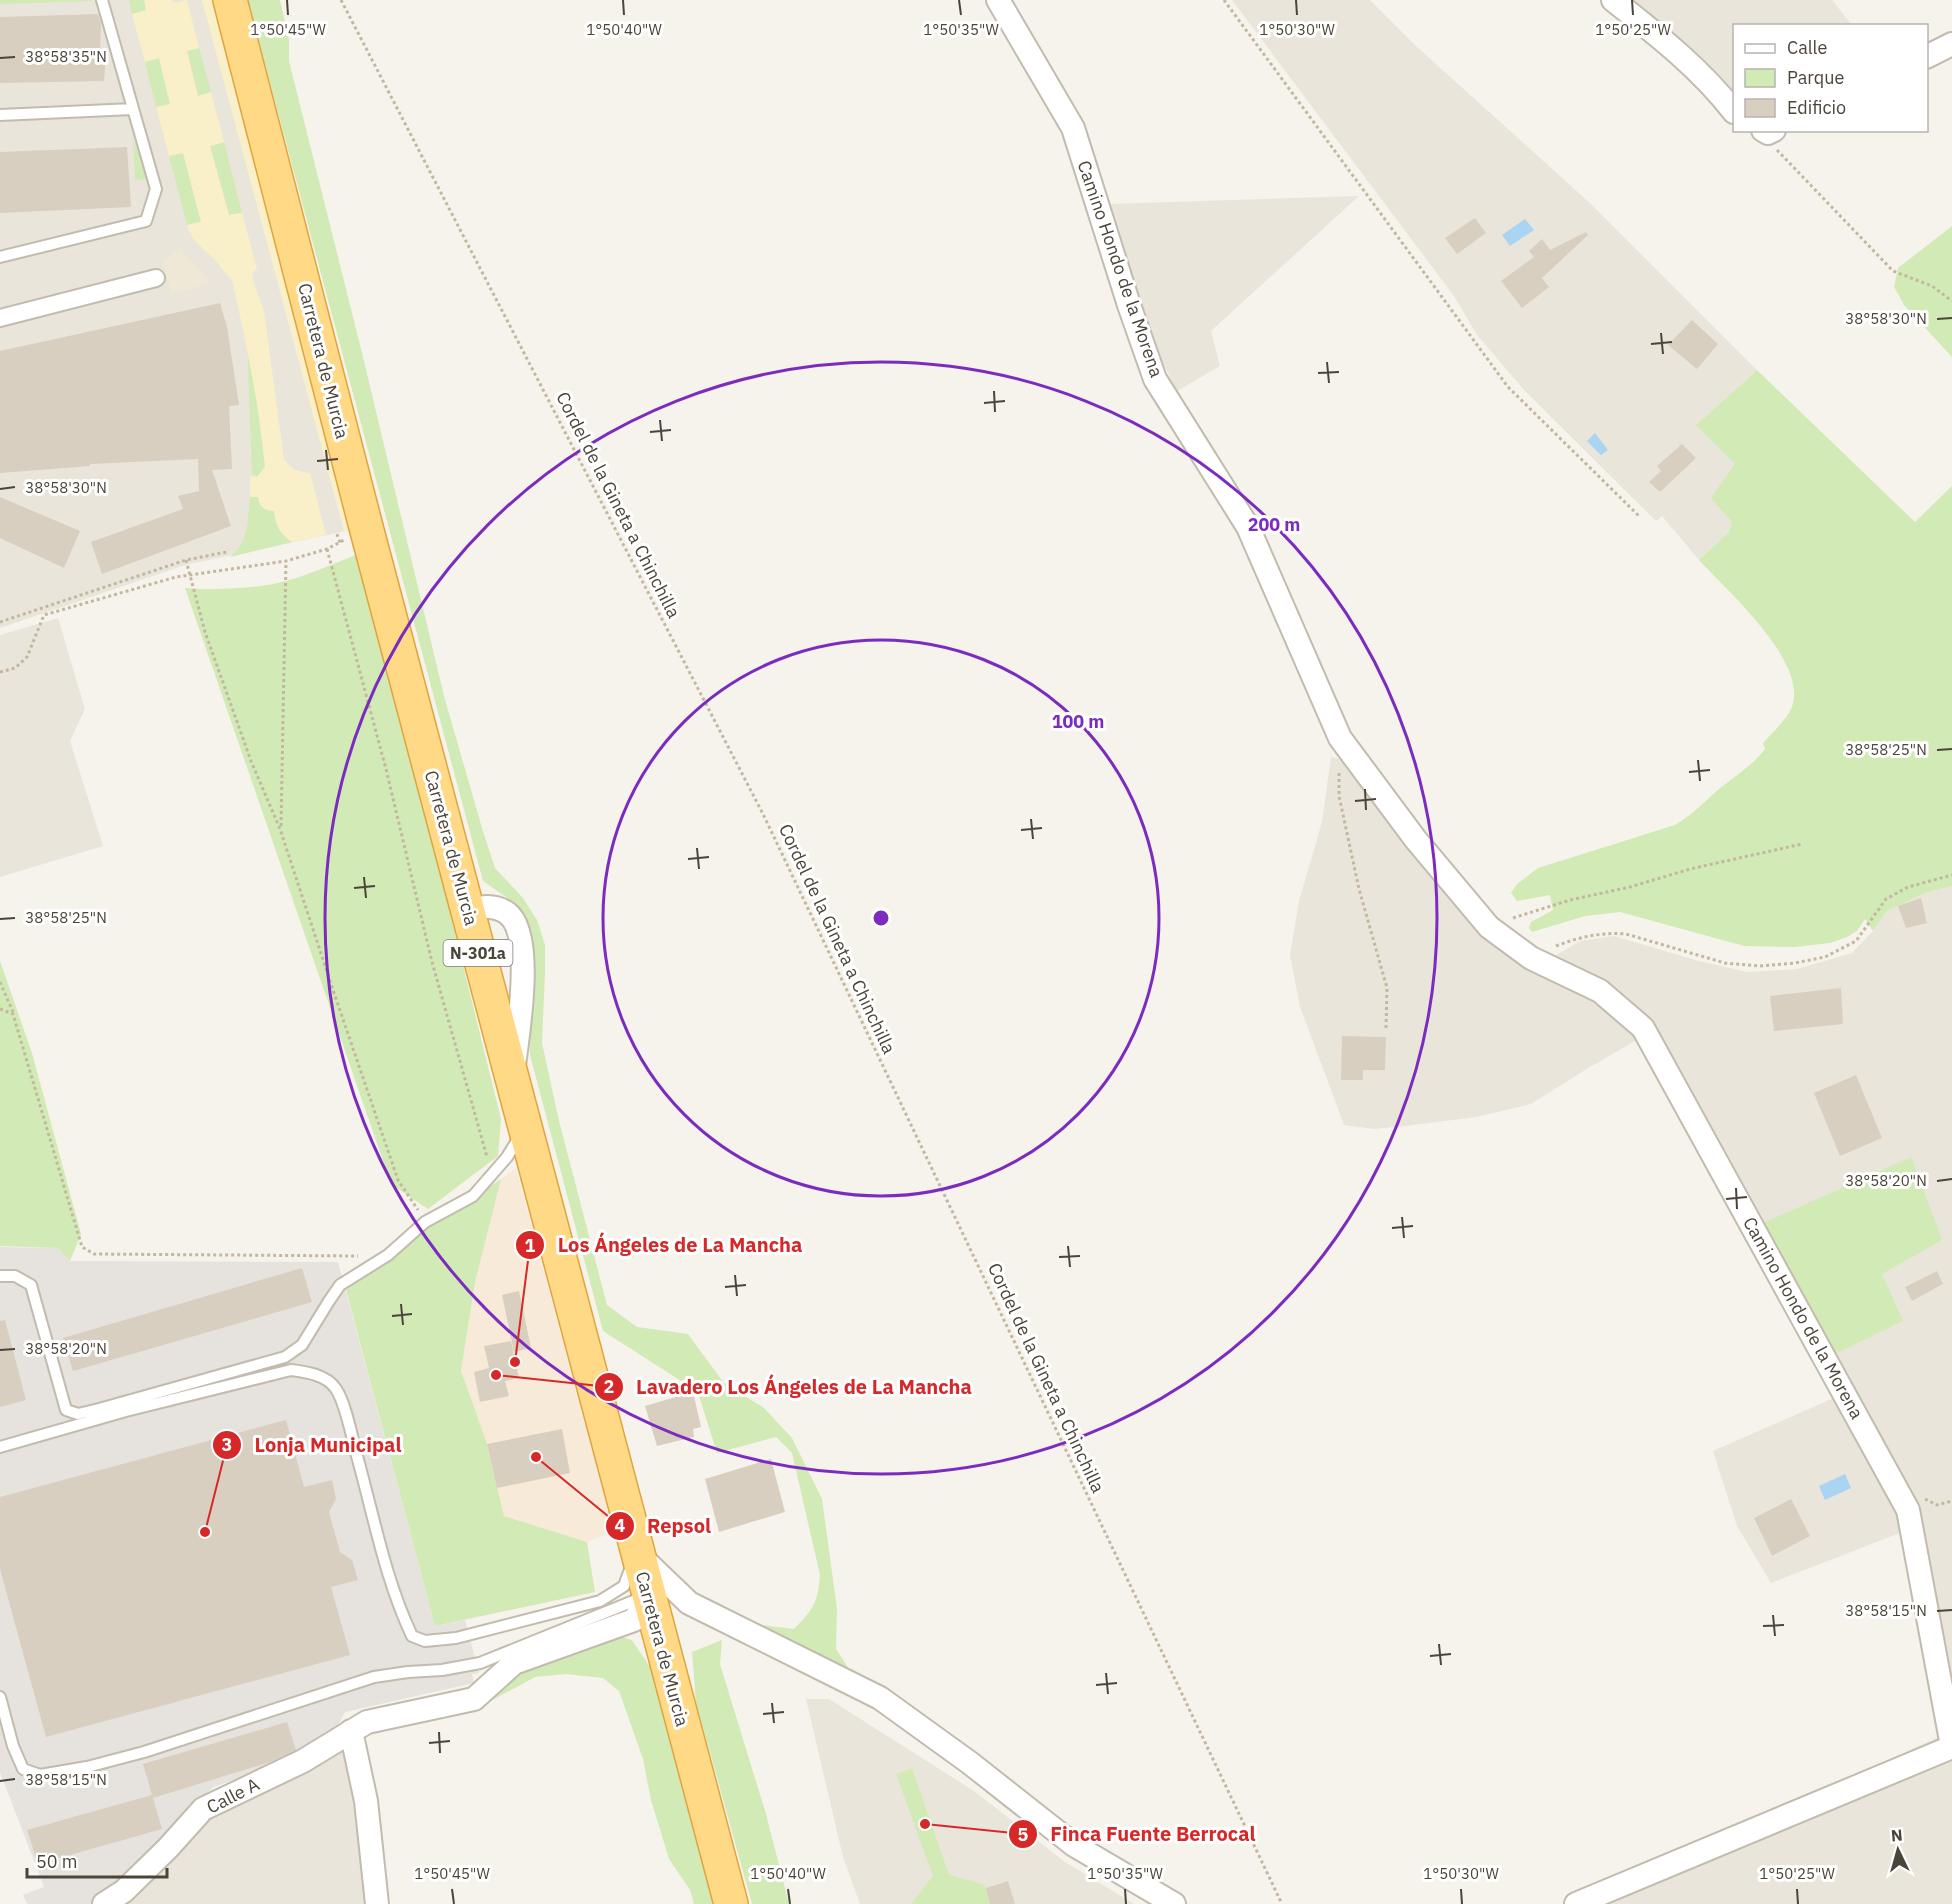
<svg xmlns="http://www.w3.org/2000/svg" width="1952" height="1904" viewBox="0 0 1952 1904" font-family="'IBM Plex Sans',sans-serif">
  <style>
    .residential { fill: #eae5da }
    .commercial { fill: #f7ead8 }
    .industrial { fill: #e6e2dd }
    .education { fill: #efe8d6 }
    .green { fill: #d2eab5 }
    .sand { fill: #f9efc9 }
    .water { fill: #a9d4f2 }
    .building { fill: #d8cfc1 }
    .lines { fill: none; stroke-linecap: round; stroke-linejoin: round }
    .service-casing { stroke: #c2bbae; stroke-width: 14 }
    .pedestrian-casing { stroke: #c2bbae; stroke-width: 20 }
    .minor-casing { stroke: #c2bbae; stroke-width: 26 }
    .trunk-casing { stroke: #e0a43c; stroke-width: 36 }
    .path { stroke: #c4b79f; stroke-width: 3; stroke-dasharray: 3 3; stroke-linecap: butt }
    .service { stroke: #fff; stroke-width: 10 }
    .pedestrian { stroke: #fff; stroke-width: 16 }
    .minor { stroke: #fff; stroke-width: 22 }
    .trunk { stroke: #ffd985; stroke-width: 33 }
    .ticks { fill: none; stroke: #4b4439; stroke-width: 2 }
    .ring { fill: none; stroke: #7b2cbf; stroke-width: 3 }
    .labels { text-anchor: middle; stroke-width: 6; stroke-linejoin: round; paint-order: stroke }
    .shield { fill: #fff; stroke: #817c74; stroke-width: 1.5 }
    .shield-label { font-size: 16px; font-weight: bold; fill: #4b4439 }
    .street-label { font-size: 18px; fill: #4b4439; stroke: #fff }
    .ticks-label { font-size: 15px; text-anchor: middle; fill: #4b4439; stroke: #fff; stroke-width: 6; stroke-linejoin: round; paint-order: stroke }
    .centre { fill: #7b2cbf; stroke: #fff; stroke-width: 3 }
    .ring-label { font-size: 18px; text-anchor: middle; font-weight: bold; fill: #7b2cbf; stroke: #fff; stroke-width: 6; stroke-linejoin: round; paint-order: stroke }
    .leader { fill: none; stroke: #d62828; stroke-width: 2 }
    .callout-dot { fill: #d62828; stroke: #fff; stroke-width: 2 }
    .mark-label { font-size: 18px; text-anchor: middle; font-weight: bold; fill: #fff }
    .callout-label { font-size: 20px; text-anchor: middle; font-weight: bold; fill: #d62828; stroke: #fff; stroke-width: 6; stroke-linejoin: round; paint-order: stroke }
  </style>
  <rect width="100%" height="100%" fill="#f6f3ec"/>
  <path class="residential" d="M0 0H214L351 530 185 565 0 628Z
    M1232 0H1370L1417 47 1591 204 1757 370 1697 424 1735 464 1732 522 1729 532 1699 560 1662 516 1656 521 1525 391 1477 335 1454 296Z
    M1627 0H1832L1852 25 1734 26V96L1707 63Z
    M1359 196 1211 331 1220 366 1177 391 1155 347 1147 355 1110 204Z
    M58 618 85 709 70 741 103 846 0 877V635Z
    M1331 757 1348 761 1443 883 1577 985 1640 1038 1585 1070 1531 1104 1476 1117 1405 1126 1374 1129 1344 1125 1300 1007 1290 955 1299 901 1322 822Z
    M1952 886V1904H1581L1940 1736 1905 1531 1771 1583 1737 1526 1713 1451 1838 1396 1654 1022 1585 975 1548 960 1580 941 1614 936 1699 961 1747 972 1797 969 1852 953 1873 931 1887 911 1928 892Z
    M806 1699H829L974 1791 1065 1862 1134 1904H860L843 1857Z
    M347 1748 376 1904H119L204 1817Z"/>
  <path class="commercial" d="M516 1168 614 1532 587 1542 504 1516 461 1371 475 1282 501 1179Z"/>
  <path class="industrial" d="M0 1247 58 1248 70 1261 338 1262 435 1626 465 1620 479 1673 472 1674 474 1683 345 1712 335 1731 273 1765 214 1787 192 1805 144 1862 110 1892 91 1904H27L23 1895 44 1887 0 1772Z"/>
  <path class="education" d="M179 248 202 271 211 283 171 294 164 263Z"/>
  <path class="green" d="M0 0H92V1L0 4Z
    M129 0H144L146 10 132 14Z
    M248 0H280L289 39V61L363 357 444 696 482 828 495 868 523 898 537 920 545 945V972L542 1043 559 1121 607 1305 637 1327 688 1334 724 1383 764 1408 792 1438 822 1499 837 1609 836 1649 849 1669 816 1659 755 1624 794 1629C813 1610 818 1602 820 1575L792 1453 776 1437 717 1453 699 1396 678 1379 603 1331 530 1055 526 920 506 897 483 881Z
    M199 48 211 92 198 96 187 51Z
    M159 58 170 104 156 107 145 62Z
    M133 138 148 179 135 180Z
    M224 142 242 213 229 215 210 146Z
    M183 152 201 222 187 225 169 156Z
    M1952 226V357L1904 305 1894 287 1898 268Z
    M247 341 256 392 265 467 257 477 252 473Z
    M1757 370 1915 522 1952 486V886L1928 892 1887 911 1873 931 1865 919 1857 931 1847 937 1830 943 1795 947 1744 946 1620 912 1585 916 1532 932 1529 928 1531 922 1553 910 1550 895 1517 901 1511 893 1517 884 1538 868 1675 825C1692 815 1704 802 1719 789 1735 776 1752 766 1765 749L1763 743C1772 733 1784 722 1790 711 1814 666 1726 590 1699 560L1729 532 1732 522 1711 498 1735 464 1696 425Z
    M250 497H258L274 511 287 539 292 542 230 557C250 541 247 520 250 497Z
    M361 553 501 1119 498 1156 428 1209 391 1184 185 588C210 590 248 589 273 584 303 578 332 564 361 553Z
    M0 961 32 1053 81 1234 70 1261 58 1248 0 1246Z
    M1911 1157 1942 1240 1882 1274 1903 1321 1835 1354 1761 1224Z
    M501 1179 475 1282 461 1371 486 1441 504 1516 587 1542 595 1592 435 1626 346 1290 420 1234Z
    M618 1636 632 1640 652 1670 717 1904H694L690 1890 669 1859 651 1800 643 1759 619 1691 603 1678 566 1674 535 1677 476 1709 526 1664Z
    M722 1640 720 1664 766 1814 789 1904H752L696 1702 692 1652Z
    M912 1768 949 1875 982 1884 986 1888 990 1904H911L933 1876 896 1774Z"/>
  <path class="sand" d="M144 0H172L173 3 187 0 199 48 187 51 198 96 211 92 224 142 210 146 229 215 242 213 257 269 252 273V277L264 311 284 460 295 470 310 473 326 535 292 542C280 534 275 525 274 511 264 511 259 506 258 497H250V476L257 477 265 467C259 403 246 342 232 280 226 275 222 269 217 262 205 249 192 243 187 225L201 222 183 153 169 156 156 107 170 104 159 58 145 62 132 14 146 10Z
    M202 0H214L351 530 344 531Z"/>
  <path class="water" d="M1525 219 1534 230 1510 246 1502 235Z
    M1595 433 1608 450 1601 455 1587 441Z
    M1845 1474 1851 1488 1825 1500 1819 1486Z"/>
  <path class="building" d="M98 14 101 23 100 57 106 56 104 81 0 83V17Z
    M127 147 131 207 0 213V152Z
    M1475 218 1486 233 1457 254 1445 238Z
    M1586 232 1588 235 1542 278 1549 287 1522 308 1501 281 1534 257 1529 251 1542 239 1550 250Z
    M220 303 227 327 239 405 229 406 232 469 212 470 231 526 102 574 91 542 183 509 178 496 199 491 198 459 90 464V466L0 473V351Z
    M1692 320 1718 344 1697 369 1668 345Z
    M1682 444 1696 458 1660 492 1649 482 1661 471 1657 466Z
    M0 497 80 531 64 568 0 538Z
    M1921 898 1927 923 1906 928 1898 906Z
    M1841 988 1843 1024 1774 1031 1770 996Z
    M1342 1036 1386 1037 1385 1070H1363V1080H1341Z
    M1856 1075 1882 1138 1840 1156 1814 1093Z
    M302 1268 312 1302 73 1371 63 1338Z
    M1937 1271 1943 1284 1912 1301 1905 1287Z
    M519 1291 531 1348 514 1352 502 1295Z
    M5 1320 26 1400 0 1407V1321Z
    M511 1341 519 1378 505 1381 509 1396 480 1402 474 1372 489 1368 484 1346Z
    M693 1392 701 1427 693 1429 694 1437 657 1446 645 1406Z
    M286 1420 304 1487 332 1480 336 1499 329 1512 340 1552 352 1560 358 1580 331 1587 350 1655 46 1737 0 1569V1497Z
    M562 1429 570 1473 497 1488 487 1444Z
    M771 1459 785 1512 719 1532 705 1479Z
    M1791 1499 1810 1536 1772 1556 1754 1518Z
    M287 1722 296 1750 270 1762 153 1798 143 1764Z
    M152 1795 162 1829 38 1864 27 1830Z
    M1008 1881 1015 1904H990L986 1888Z"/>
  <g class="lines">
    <g class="service-casing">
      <path id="service" d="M0 115 133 109
        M0 257 146 221 156 189 102 0
        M0 1276H15L31 1285 66 1410 78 1414 99 1409 285 1357 302 1345 329 1301 340 1285 388 1255 425 1222 473 1196 507 1157 520 1136
        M0 1447 126 1411 291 1370C307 1372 327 1375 336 1389 346 1404 352 1438 357 1456 374 1517 385 1579 412 1636L425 1641 456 1638 600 1601 624 1586 632 1564
        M0 1697 13 1746 23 1769 40 1775 87 1767 144 1752 374 1677 408 1672 442 1670 480 1663 646 1596"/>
    </g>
    <g class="pedestrian-casing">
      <path id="pedestrian" d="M0 318 156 278"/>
    </g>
    <g class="minor-casing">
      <path id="minor" d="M998 0 1073 128 1129 305 1155 379 1248 527 1340 738 1416 840 1489 927 1531 958 1600 991 1643 1028 1908 1510 1952 1746
        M1613 0C1656 34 1700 68 1734 112
        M1926 57 1952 44
        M1763 130 1768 133 1774 130
        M467 910C481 907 494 904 507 913 535 933 518 1034 514 1065
        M640 1556 689 1603 880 1698 970 1763 1074 1845 1174 1904
        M351 1731 366 1801 377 1904
        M104 1904 124 1891 168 1848 203 1809 303 1761 367 1722 474 1699 514 1663 634 1620 649 1598
        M1576 1904 1952 1747"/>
    </g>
    <g class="trunk-casing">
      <path id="trunk" d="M230 0 366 527 731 1904"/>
    </g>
    <path class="path" d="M341 0 763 814 1282 1904
      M1224 0 1508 387 1640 517
      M1777 150 1893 271 1932 286 1952 301
      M337 534 340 543
      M327 549 386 769 432 962 487 1157
      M186 560 205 632 251 761 280 829 334 993 398 1180 418 1210
      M0 622 186 560 227 552
      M0 672 15 668 27 657 44 615 176 577 286 561 327 549 344 540
      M1339 773V796L1359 889 1387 988 1386 1028
      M281 826 286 561
      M1513 918 1570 900 1630 887 1690 869 1802 844
      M1556 946C1579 937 1601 932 1626 934L1725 963 1760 966 1795 963 1825 957 1856 941 1886 899 1908 887 1952 875
      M0 982 13 1012
      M0 1009 13 1014 82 1247 94 1254 358 1256
      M1925 1499 1937 1505 1952 1501"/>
    <use href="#service" class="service"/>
    <use href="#pedestrian" class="pedestrian"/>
    <use href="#minor" class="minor"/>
    <use href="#trunk" class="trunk"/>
  </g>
  <path class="ticks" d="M287 0 288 15M623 0 624 15M959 0 961 15M1296 0 1297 15M1632 0 1633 15M0 58 15 57M1937 319 1952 318M1661 333 1663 354M1651 344 1672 342M1327 362 1329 383M1318 373 1339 372M994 391 995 412M984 403 1005 401M660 420 662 441M650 432 671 430M326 450 328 470M317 461 338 459M0 489 15 487M1937 750 1952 749M1698 760 1700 781M1689 772 1710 770M1365 789 1366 810M1355 801 1376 799M1031 819 1033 839M1021 830 1042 828M697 848 699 869M688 859 709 857M364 877 366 898M354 888 375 886M0 919 15 918M1937 1181 1952 1179M1736 1188 1737 1209M1726 1199 1747 1197M1402 1217 1404 1238M1392 1228 1413 1226M1068 1246 1070 1267M1059 1257 1080 1256M735 1275 737 1296M725 1287 746 1285M401 1304 403 1325M392 1316 412 1314M0 1350 15 1349M1937 1611 1952 1610M1773 1615 1775 1636M1763 1626 1784 1625M1439 1644 1441 1665M1430 1656 1451 1654M1106 1673 1108 1694M1096 1685 1117 1683M772 1703 774 1723M763 1714 784 1712M439 1732 440 1753M429 1743 450 1741M0 1781 15 1779M452 1889 454 1904M788 1889 790 1904M1125 1889 1126 1904M1461 1889 1462 1904M1797 1889 1798 1904"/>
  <g class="ring">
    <circle cx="881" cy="918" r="278"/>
    <circle cx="881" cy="918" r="556"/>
  </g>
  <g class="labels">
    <rect class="shield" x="443.5" y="940" width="69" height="26" rx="4.5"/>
    <g class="shield-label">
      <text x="478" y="959">N-301a</text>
    </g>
    <g class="street-label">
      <text transform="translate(1120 269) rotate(71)" y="6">Camino Hondo de la Morena</text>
      <text transform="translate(323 361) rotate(76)" y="6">Carretera de Murcia</text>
      <text transform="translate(618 505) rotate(63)" y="6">Cordel de la Gineta a Chinchilla</text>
      <text transform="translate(451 848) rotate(75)" y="6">Carretera de Murcia</text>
      <text transform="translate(837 939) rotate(65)" y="6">Cordel de la Gineta a Chinchilla</text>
      <text transform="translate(1803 1318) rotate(61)" y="6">Camino Hondo de la Morena</text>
      <text transform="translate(1046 1378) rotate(65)" y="6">Cordel de la Gineta a Chinchilla</text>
      <text transform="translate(662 1649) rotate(75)" y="6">Carretera de Murcia</text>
      <text transform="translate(233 1796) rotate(-27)" y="6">Calle A</text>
    </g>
  </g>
  <g class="ticks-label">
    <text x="288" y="35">1°50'45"W</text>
    <text x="624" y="35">1°50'40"W</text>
    <text x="961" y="35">1°50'35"W</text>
    <text x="1297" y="35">1°50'30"W</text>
    <text x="1633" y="35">1°50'25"W</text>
    <text x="66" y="62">38°58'35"N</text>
    <text x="1886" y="324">38°58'30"N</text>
    <text x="66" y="493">38°58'30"N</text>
    <text x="1886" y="755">38°58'25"N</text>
    <text x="66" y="923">38°58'25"N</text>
    <text x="1886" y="1186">38°58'20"N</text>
    <text x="66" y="1354">38°58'20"N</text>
    <text x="1886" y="1616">38°58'15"N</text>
    <text x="66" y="1785">38°58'15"N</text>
    <text x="452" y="1879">1°50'45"W</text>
    <text x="788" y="1879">1°50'40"W</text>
    <text x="1125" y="1879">1°50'35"W</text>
    <text x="1461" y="1879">1°50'30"W</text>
    <text x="1797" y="1879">1°50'25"W</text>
  </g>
  <circle cx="881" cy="918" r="9" class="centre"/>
  <g class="ring-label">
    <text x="1274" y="531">200 m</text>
    <text x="1078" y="728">100 m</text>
  </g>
  <path class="leader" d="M515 1362L530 1245M496 1375L609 1387M205 1532L227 1445M536 1457L620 1526M925 1824L1023 1834"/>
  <g class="callout-dot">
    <circle cx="515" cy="1362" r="6"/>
    <circle cx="496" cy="1375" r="6"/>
    <circle cx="205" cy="1532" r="6"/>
    <circle cx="536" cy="1457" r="6"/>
    <circle cx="925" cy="1824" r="6"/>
    <circle cx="530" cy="1245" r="15"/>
    <circle cx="609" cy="1387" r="15"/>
    <circle cx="227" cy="1445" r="15"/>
    <circle cx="620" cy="1526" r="15"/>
    <circle cx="1023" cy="1834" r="15"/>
  </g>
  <g class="mark-label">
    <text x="530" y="1252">1</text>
    <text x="609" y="1393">2</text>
    <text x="227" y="1451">3</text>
    <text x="620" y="1532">4</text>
    <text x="1023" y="1841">5</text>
  </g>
  <g class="callout-label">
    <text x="680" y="1252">Los Ángeles de La Mancha</text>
    <text x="804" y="1394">Lavadero Los Ángeles de La Mancha</text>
    <text x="328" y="1452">Lonja Municipal</text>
    <text x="679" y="1533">Repsol</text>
    <text x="1153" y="1841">Finca Fuente Berrocal</text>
  </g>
  <rect x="1733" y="24" width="195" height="108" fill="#ffffff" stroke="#b7b4b0" stroke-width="1.5"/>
  <rect x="1745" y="44" width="30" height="9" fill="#ffffff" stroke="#b7b4b0" stroke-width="1.5"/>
  <text x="1787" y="54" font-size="18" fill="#4b4439">Calle</text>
  <rect x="1745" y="69" width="30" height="18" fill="#d2eab5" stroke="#b7b4b0" stroke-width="1.5"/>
  <text x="1787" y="84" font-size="18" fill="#4b4439">Parque</text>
  <rect x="1745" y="99" width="30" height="18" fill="#d8cfc1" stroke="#b7b4b0" stroke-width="1.5"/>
  <text x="1787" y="114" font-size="18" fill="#4b4439">Edificio</text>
  <g transform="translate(1898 1850) rotate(355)" stroke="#ffffff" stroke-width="4.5" paint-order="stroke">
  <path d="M0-4.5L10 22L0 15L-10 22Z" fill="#4b4439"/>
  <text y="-9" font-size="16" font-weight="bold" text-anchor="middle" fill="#4b4439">N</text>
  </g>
  <path d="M27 1868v9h140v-9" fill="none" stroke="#4b4439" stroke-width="3"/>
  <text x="36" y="1868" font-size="18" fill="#4b4439" stroke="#ffffff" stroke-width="4.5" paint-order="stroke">50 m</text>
</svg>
